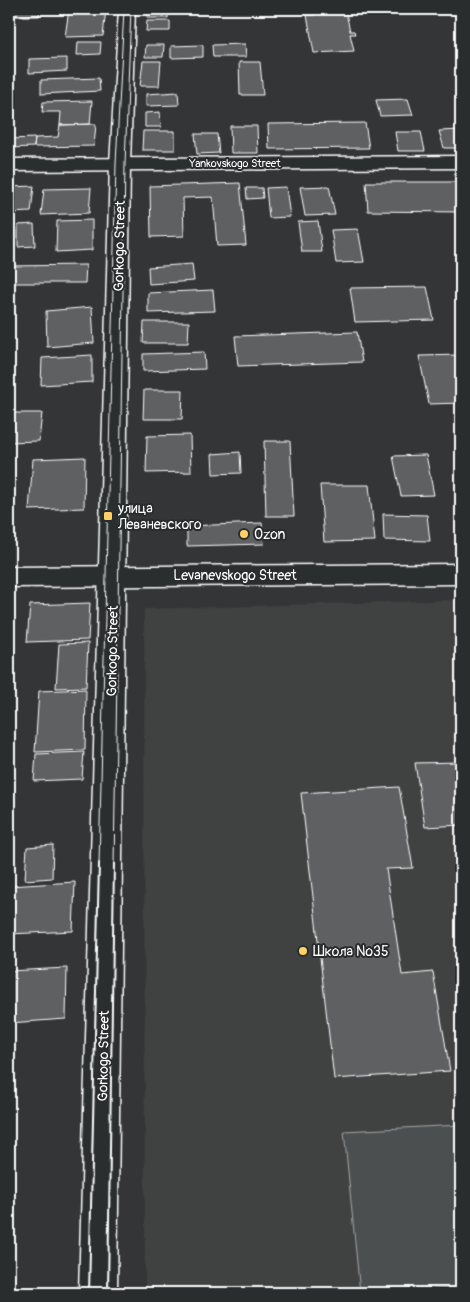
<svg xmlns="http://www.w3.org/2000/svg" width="470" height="1302" viewBox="0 0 470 1302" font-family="Pangolin,sans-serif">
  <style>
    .built { fill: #404243 }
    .green { fill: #4c4f50; stroke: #a6a7a8 }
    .building { fill: #5f6162; stroke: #fff }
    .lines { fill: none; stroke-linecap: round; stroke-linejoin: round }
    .minor-casing { stroke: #fff; stroke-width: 3 }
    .tertiary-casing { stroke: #fff; stroke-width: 3 }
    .minor { fill: #2a2d2e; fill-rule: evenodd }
    .tertiary { fill: #2a2d2e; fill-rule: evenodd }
    .tram-far1 { stroke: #fff; stroke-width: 1 }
    .tram { stroke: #fff; stroke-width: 2 }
    .poi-dot { fill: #ffd166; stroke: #2a2d2e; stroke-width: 2 }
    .labels { text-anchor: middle; stroke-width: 4; stroke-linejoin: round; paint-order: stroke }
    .far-street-label { font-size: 11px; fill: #fff; stroke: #2a2d2e }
    .street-label { font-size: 14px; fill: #fff; stroke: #2a2d2e }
    .poi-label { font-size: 14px; fill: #fff; stroke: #2a2d2e; text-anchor: start }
  </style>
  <rect width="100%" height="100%" fill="#333536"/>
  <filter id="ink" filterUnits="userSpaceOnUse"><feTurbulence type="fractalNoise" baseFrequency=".02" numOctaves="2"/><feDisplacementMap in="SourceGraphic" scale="10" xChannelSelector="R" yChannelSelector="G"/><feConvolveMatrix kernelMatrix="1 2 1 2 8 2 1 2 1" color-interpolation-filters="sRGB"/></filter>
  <g filter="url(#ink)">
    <path class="built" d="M355 9H413L415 14 357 16Z
      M461 600V1293H145L144 609Z"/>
    <path class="green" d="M461 1125V1288L360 1293 344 1131Z"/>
    <path class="building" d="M11 9H40L39 16H10Z
      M69 9H106L103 36 65 37Z
      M148 9H168V18H148Z
      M313 9H345L350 31H354L355 34H350L354 51 314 53 307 15H314Z
      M147 21H170V31H146Z
      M78 42H101L100 54 77 55Z
      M245 44 246 57H213L212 45Z
      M146 45H164L163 57H145Z
      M203 45V57L171 58V46Z
      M67 58V71L29 73V59Z
      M143 61H161L159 86H140Z
      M239 62H260L263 95H240Z
      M99 78 100 91 41 94V80Z
      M178 92 179 105 146 106V94Z
      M408 99 413 115 380 116 376 100Z
      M92 101 90 124 60 125 61 112H42L43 102Z
      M160 112 161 127H145V113Z
      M365 123 369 148 269 149 268 124Z
      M96 124 94 146 34 147 35 138 58 137 60 125Z
      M230 126H257L258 153H231Z
      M461 130V148H444L439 131Z
      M143 131H175V150H142Z
      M395 132H421L425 151H398Z
      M195 134H217L219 153 197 154Z
      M35 138 34 147 9 148V139Z
      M366 182H461V212L368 211Z
      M240 183 246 245 217 246 213 197 183 198 184 236 151 237 150 186Z
      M34 186 31 212 9 213V187Z
      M329 186 335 215 305 216 300 187Z
      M286 187 290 217 269 218 266 188Z
      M91 188 89 213 41 215 44 189Z
      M246 188H262L263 198 247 199Z
      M92 220V250L56 252 57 221Z
      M318 221 322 252H302L298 222Z
      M34 224 35 246 18 247V225Z
      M358 229 364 262 336 263 331 230Z
      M192 264 194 281 149 284 148 267Z
      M86 265 85 283H9V266Z
      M427 287 434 320 355 322 350 288Z
      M213 290 215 311 148 313V293Z
      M92 307 94 343 47 347 46 311Z
      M144 322H189L188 343H143Z
      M357 332 362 362 238 366 235 336Z
      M204 352 205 369 143 371V354Z
      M92 355V382L41 385 42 358Z
      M461 355V403L429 404 419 356Z
      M144 390H183L182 419H143Z
      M9 413H42L39 441 9 442Z
      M190 435 191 472 146 473 147 436Z
      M264 441H290L294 516H266Z
      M240 452 241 473 213 474 212 454Z
      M426 455 434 495 401 496 393 456Z
      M85 457 84 508 29 510 33 459Z
      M320 485H369L375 541 324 542Z
      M383 514 427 515 430 541 384 540Z
      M262 523 264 544 187 546V526Z
      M90 603 88 640 27 642 30 605Z
      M88 643 86 687 56 688 59 644Z
      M86 689 85 750 35 752 39 691Z
      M84 752 82 779 34 781 36 754Z
      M461 762V825L425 827 415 763Z
      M399 787 413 868 386 869 402 975 433 972 450 1071 334 1079 301 793Z
      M53 845 52 878 25 880 27 847Z
      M75 882 73 931 9 934V886Z
      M67 968 66 1019 9 1023V971Z"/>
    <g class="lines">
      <g class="minor-casing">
        <path id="minor" d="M119 9H135L130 164 117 1293H79L110 164Z"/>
      </g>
      <g class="tertiary-casing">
        <path id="tertiary" d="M461 156V168L9 171V159Z
          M461 564V584L9 587V567Z"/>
      </g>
      <use href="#minor" class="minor"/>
      <use href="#tertiary" class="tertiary"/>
      <path class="tram-far1" d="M99 865 116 164 124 9
        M114 865 125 164 131 9"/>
      <path class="tram" d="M89 1293 99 863
        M108 1293 114 863"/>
    </g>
  </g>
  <g class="poi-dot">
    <rect x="103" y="511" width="10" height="10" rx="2.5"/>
    <circle cx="244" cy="534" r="5"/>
    <circle cx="303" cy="951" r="5"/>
  </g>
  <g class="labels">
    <g class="far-street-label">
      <text x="235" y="167">Yankovskogo Street</text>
    </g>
    <g class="street-label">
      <text transform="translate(119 246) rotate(-89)" y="5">Gorkogo Street</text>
      <text x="235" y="580">Levanevskogo Street</text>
      <text transform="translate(112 651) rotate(-89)" y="5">Gorkogo Street</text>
      <text transform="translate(103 1056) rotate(-89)" y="5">Gorkogo Street</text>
    </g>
    <g class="poi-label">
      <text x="118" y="513">улица<tspan x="118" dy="16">Леваневского</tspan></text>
      <text x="254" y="539">Ozon</text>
      <text x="313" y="956">Школа №35</text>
    </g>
  </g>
  <rect width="470" height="1302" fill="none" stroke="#2a2d2e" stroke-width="30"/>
  <rect x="15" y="15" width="440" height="1272" fill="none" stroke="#fff" stroke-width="2" filter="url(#ink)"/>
</svg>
